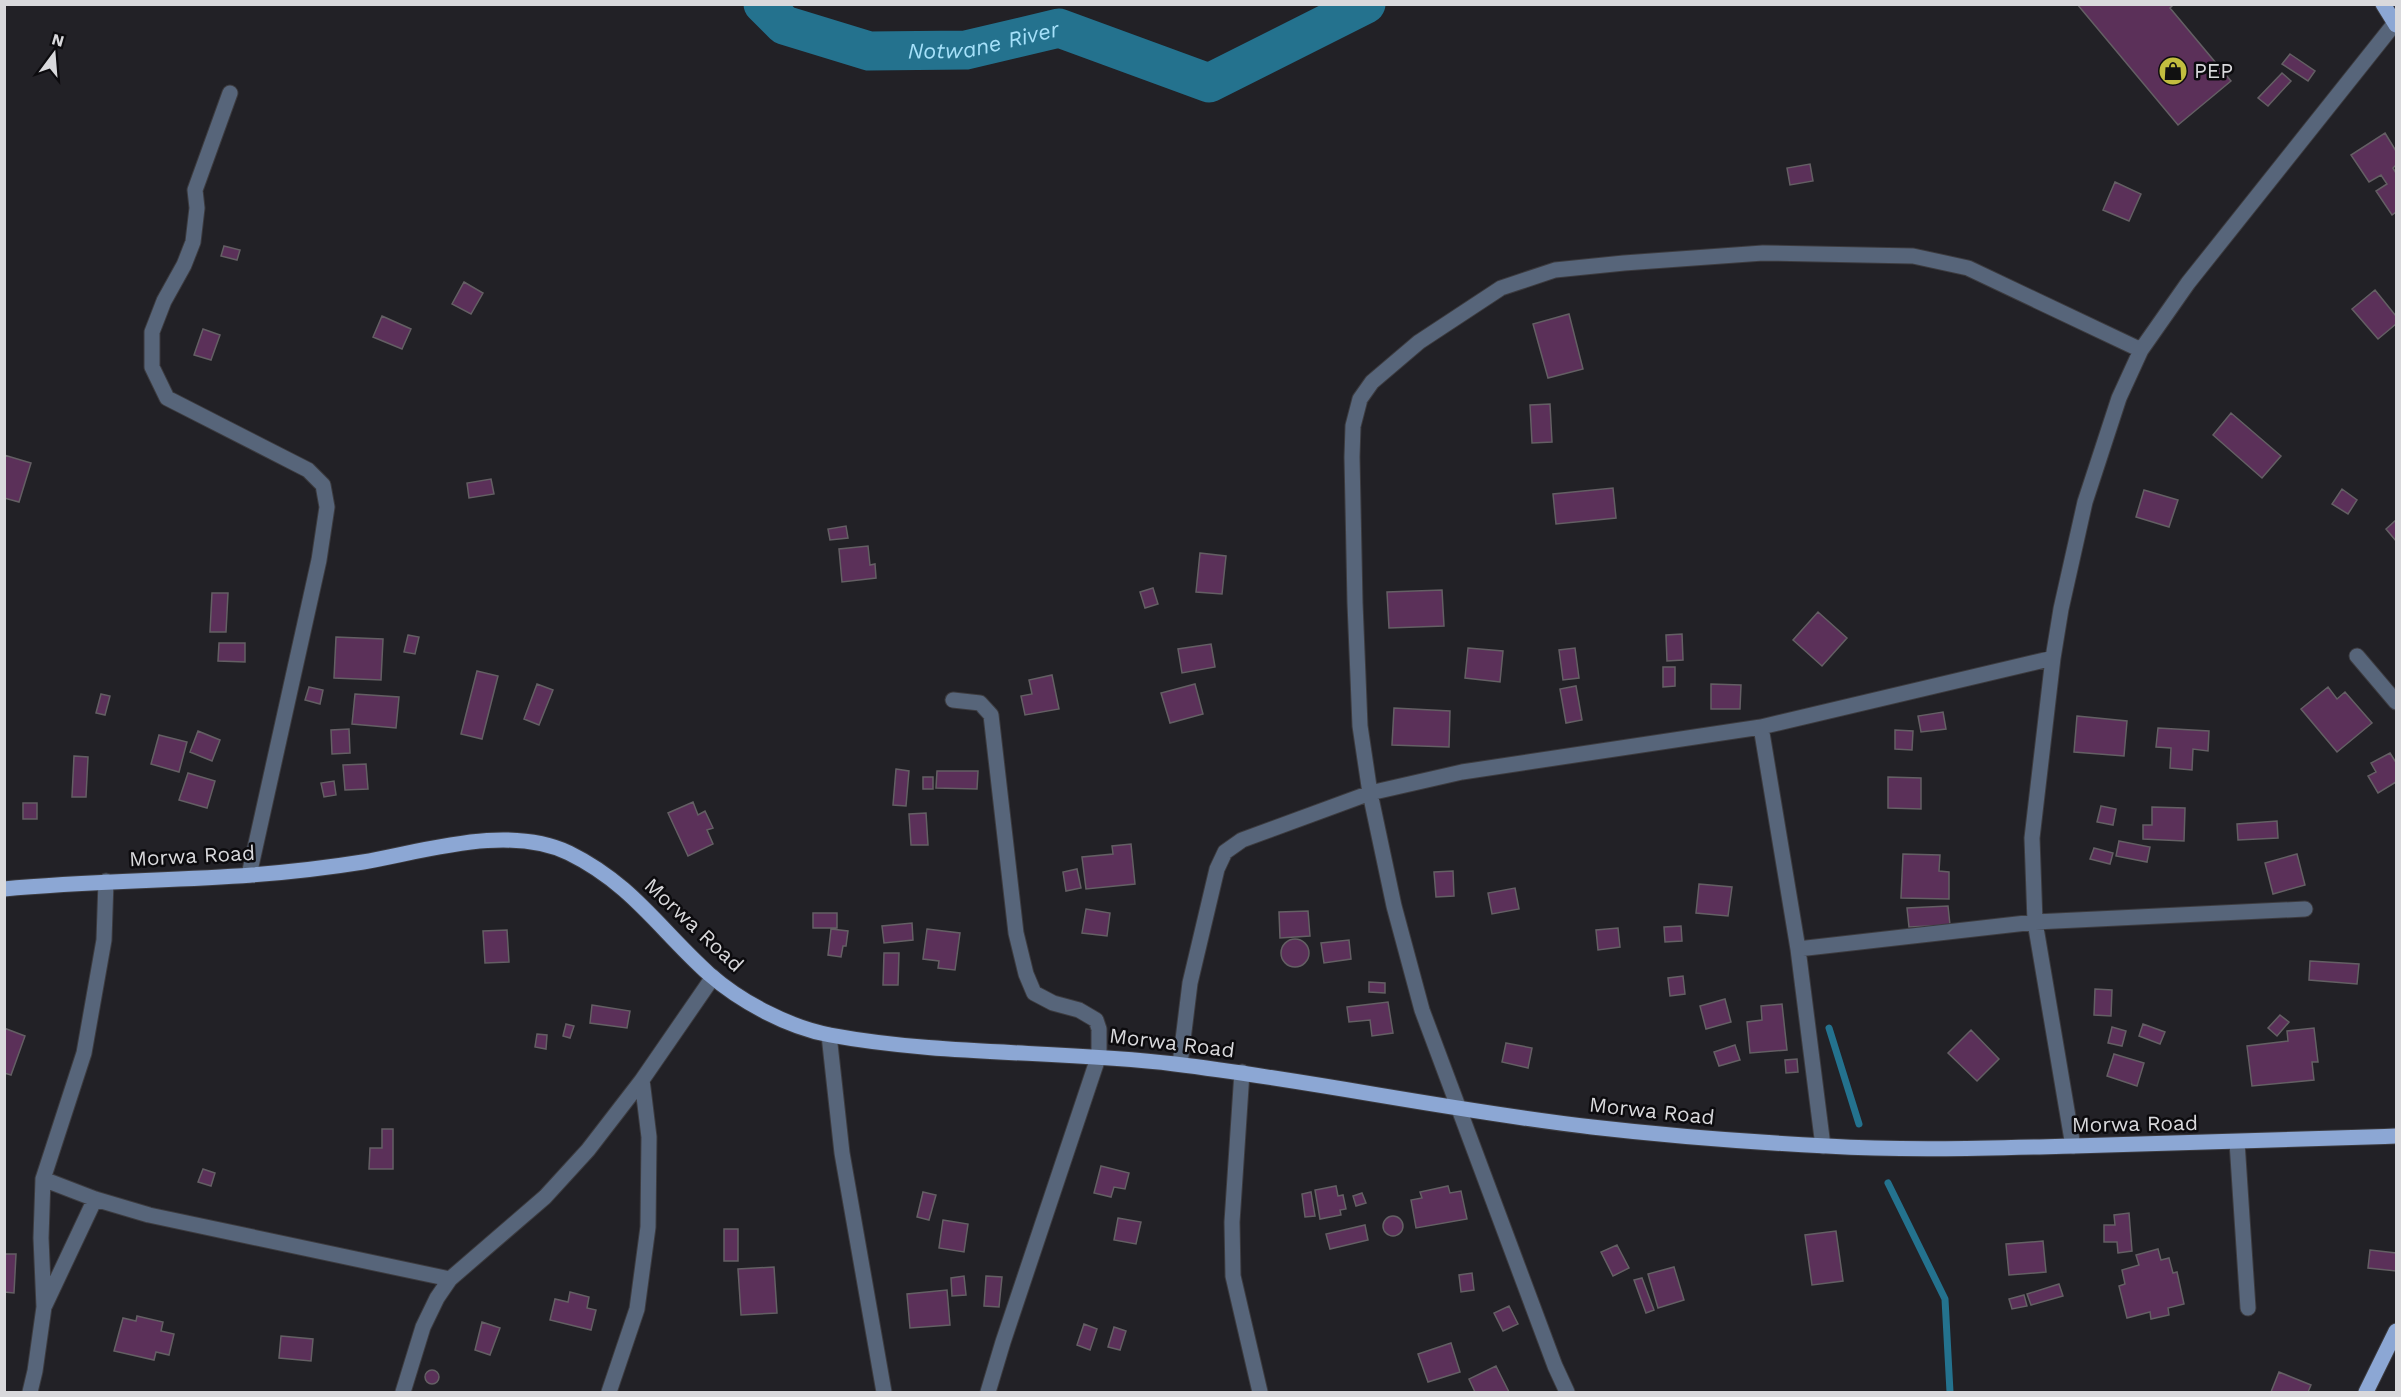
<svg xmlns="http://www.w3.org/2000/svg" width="2401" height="1397" viewBox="0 0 2401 1397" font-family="'Work Sans',sans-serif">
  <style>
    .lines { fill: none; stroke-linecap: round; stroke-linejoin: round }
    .stream { stroke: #24728e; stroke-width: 7 }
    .river { stroke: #24728e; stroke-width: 39 }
    .building { fill: #5b3059; stroke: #645f64; stroke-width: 1.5 }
    .minor-casing { stroke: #3c3b3f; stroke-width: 17 }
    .major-casing { stroke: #3c3b3f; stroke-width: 17 }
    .minor { stroke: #57657a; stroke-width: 15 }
    .major { stroke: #8ca7d4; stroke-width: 15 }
    .labels { text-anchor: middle; stroke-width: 5; stroke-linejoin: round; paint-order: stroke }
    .poi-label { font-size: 21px; fill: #d9d9dc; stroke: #0c0b0e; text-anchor: start }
    .street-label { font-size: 21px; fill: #d9d9dc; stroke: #0c0b0e }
    .water-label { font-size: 22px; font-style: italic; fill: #a6e1fa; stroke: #0c0b0e }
  </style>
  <rect width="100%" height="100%" fill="#222126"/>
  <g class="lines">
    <path class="stream" d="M1829 1028 1859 1124
      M1888 1183 1945 1299 1950 1392"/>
    <path class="river" id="s1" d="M763 4 784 25 869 51 966 50 1059 28 1209 83 1366 4"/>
  </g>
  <path class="building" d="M2077 4H2174L2170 8 2231 81 2178 125Z
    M2290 54 2315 71 2308 81 2282 64Z
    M2282 73 2291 81 2268 106 2258 98Z
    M2385 133 2396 151V165L2393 168 2396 173V212L2392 215 2376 191 2387 184 2381 175 2369 182 2351 155Z
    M1810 164 1813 181 1790 185 1787 168Z
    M2115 182 2141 194 2129 221 2103 210Z
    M224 246 240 250 237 260 221 256Z
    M464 282 483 293 471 314 452 304Z
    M2375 290 2396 316V324L2378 339 2352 309Z
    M1569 314 1583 369 1548 378 1533 324Z
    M382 316 411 329 402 349 373 337Z
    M203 329 220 335 211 360 194 355Z
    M1550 404 1552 442 1532 443 1530 405Z
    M2231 413 2281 456 2262 478 2213 435Z
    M4 455 31 463 19 502 4 498Z
    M491 479 494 494 469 498 467 483Z
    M1613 488 1616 518 1556 524 1553 494Z
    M2342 489 2357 500 2348 514 2332 504Z
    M2144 490 2178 500 2169 527 2136 517Z
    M2396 520V541L2386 529Z
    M846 526 848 538 830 540 828 529Z
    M868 546 870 565 875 564 876 578 842 582 839 549Z
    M1200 553 1226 556 1222 594 1196 592Z
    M1153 588 1158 604 1145 608 1140 592Z
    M1442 590 1444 626 1389 628 1387 592Z
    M212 593H228L226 632H210Z
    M1818 612 1847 638 1822 666 1793 640Z
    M1682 634 1683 660 1667 661 1666 635Z
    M408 635 419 637 415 654 404 652Z
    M336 637 383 639 381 680 334 678Z
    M219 643H245V662L218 661Z
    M1211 644 1215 667 1182 673 1178 649Z
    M1468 648 1503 651 1500 682 1465 678Z
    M1575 648 1579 678 1563 680 1559 650Z
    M1663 667H1675V686L1663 687Z
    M477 671 498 676 482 739 461 734Z
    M1052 675 1059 709 1025 715 1021 696 1032 694 1029 680Z
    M537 684 553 690 539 725 524 719Z
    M1195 684 1203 714 1170 723 1161 693Z
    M1711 684 1741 685 1740 709H1711Z
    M1576 686 1582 720 1566 723 1560 689Z
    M309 687 323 690 320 704 305 700Z
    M2328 687 2337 699 2345 692 2372 723 2337 752 2301 709Z
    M101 694 110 696 105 715 96 713Z
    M355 694 399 697 396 728 352 724Z
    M1394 708 1450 711 1449 747 1392 745Z
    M1943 712 1946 729 1921 732 1918 716Z
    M2077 716 2127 721 2124 756 2074 752Z
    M2158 728 2209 731 2208 751 2193 749 2192 770 2170 768 2171 748 2156 747Z
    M349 729 350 753 332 754 331 730Z
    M1895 730 1913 731 1912 750 1895 749Z
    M198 731 220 740 212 761 190 752Z
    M159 735 187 742 179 772 151 764Z
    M2390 753 2395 761 2396 760V782L2378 793 2368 776 2376 772 2371 763Z
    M74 756 88 757 86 797H72Z
    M366 764 368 789 345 790 343 765Z
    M896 769 909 771 906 806 893 805Z
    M937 771H978L977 789 936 788Z
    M188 773 215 781 207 808 179 800Z
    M923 777H933V789H923Z
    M1888 777 1921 778V809L1888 808Z
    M334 781 336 795 324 797 321 783Z
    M693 802 698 815 705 811 713 828 707 830 713 844 688 856 668 813Z
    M23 803H37V819H23Z
    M2101 806 2116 809 2113 825 2097 822Z
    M2152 807 2185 808 2184 841 2143 839V825H2152Z
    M926 813 928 845H911L909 814Z
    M2277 821 2278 838 2238 840 2237 824Z
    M2119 841 2150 847 2147 862 2116 856Z
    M1131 844 1135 884 1086 889 1082 857 1113 854 1112 846Z
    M2094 848 2113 853 2110 864 2090 859Z
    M1903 854 1940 855 1939 871 1949 872V899L1901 898Z
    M2297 854 2305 885 2273 894 2265 863Z
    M1077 869 1081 888 1066 891 1063 872Z
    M1453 871 1454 896 1436 897 1434 872Z
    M1699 884 1732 887 1728 916 1696 913Z
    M1515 888 1519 909 1492 914 1488 893Z
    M1948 906 1950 925 1909 927 1907 908Z
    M1086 909 1110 913 1107 936 1082 933Z
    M1308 911 1310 936 1280 938 1279 912Z
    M813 913H837V928H813Z
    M912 923 913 940 884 943 882 926Z
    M1681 926 1682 941 1665 942 1664 927Z
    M1618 928 1620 947 1598 950 1596 930Z
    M831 929 848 931 846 946H843L841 957 828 955Z
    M927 929 960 933 955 970 938 968 939 961 923 959Z
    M507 930 509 962 485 963 483 931Z
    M1281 953a14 14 0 1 1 28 0a14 14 0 1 1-28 0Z
    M1349 940 1351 959 1324 963 1321 943Z
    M884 953H899L898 985H883Z
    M2310 961 2359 964 2357 984 2309 980Z
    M1683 976 1685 994 1670 996 1668 978Z
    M1369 982 1385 983V993L1369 992Z
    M2095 989 2112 990 2111 1016 2094 1015Z
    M1725 999 1731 1022 1706 1029 1700 1006Z
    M1388 1002 1393 1033 1372 1036 1370 1020 1349 1022 1347 1007Z
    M1782 1004 1787 1050 1750 1053 1747 1022 1762 1020 1761 1006Z
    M592 1005 630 1011 627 1028 590 1023Z
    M2280 1015 2289 1022 2277 1036 2268 1028Z
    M566 1024 574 1026 570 1038 563 1036Z
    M2143 1024 2165 1032 2160 1044 2139 1036Z
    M2112 1027 2126 1031 2122 1046 2108 1043Z
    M4 1028 25 1036 11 1075 4 1073Z
    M2314 1028 2318 1062H2312L2314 1080 2252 1086 2247 1046 2288 1041 2287 1031Z
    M1971 1030 1999 1059 1977 1081 1948 1053Z
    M537 1034 547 1035 546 1049 535 1047Z
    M1506 1043 1532 1048 1528 1068 1502 1062Z
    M1735 1045 1740 1060 1719 1066 1714 1052Z
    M2114 1054 2144 1063 2137 1086 2107 1076Z
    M1797 1059 1798 1072 1786 1073 1785 1060Z
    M382 1129H393V1169H369L370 1148H382Z
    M1101 1166 1129 1173 1125 1189 1114 1187 1111 1197 1094 1193Z
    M203 1169 215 1173 211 1186 198 1182Z
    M1336 1186 1338 1196 1343 1195 1346 1209 1340 1210 1341 1215 1320 1219 1315 1190Z
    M1448 1186 1450 1193 1461 1191 1467 1219 1416 1228 1411 1200 1422 1198 1420 1192Z
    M923 1192 936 1195 929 1220 917 1217Z
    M1311 1192 1315 1216 1305 1217 1302 1194Z
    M1362 1193 1366 1203 1356 1206 1353 1196Z
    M2129 1213 2132 1251 2118 1253 2117 1242H2104V1225H2115L2114 1215Z
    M1383 1226a10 10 0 1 1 20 0a10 10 0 1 1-20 0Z
    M1118 1218 1141 1222 1136 1244 1114 1240Z
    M943 1220 968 1224 964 1252 939 1248Z
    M1365 1225 1368 1240 1330 1249 1326 1234Z
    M724 1229H738V1261H724Z
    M1836 1231 1843 1281 1812 1285 1805 1235Z
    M2043 1241 2046 1272 2009 1275 2006 1244Z
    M1617 1245 1629 1268 1613 1276 1601 1252Z
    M2158 1249 2161 1260 2169 1258 2173 1273 2177 1272 2184 1304 2168 1308 2169 1315 2151 1319 2150 1312 2127 1318 2119 1286 2125 1284 2122 1270 2139 1265 2136 1255Z
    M2370 1250 2396 1253V1271L2368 1268Z
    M4 1254H16L14 1293 4 1292Z
    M774 1267 777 1313 741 1315 738 1269Z
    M1674 1267 1684 1300 1658 1308 1648 1274Z
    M1472 1273 1474 1290 1461 1292 1459 1275Z
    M964 1276 966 1295 952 1296 951 1278Z
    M986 1276 1002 1277 999 1307 984 1306Z
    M1642 1278 1654 1310 1646 1313 1634 1280Z
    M2059 1284 2063 1296 2031 1305 2027 1294Z
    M947 1290 950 1325 910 1328 907 1294Z
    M570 1292 589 1297 587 1308 596 1310 591 1330 550 1320 555 1299 568 1302Z
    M2024 1295 2027 1306 2012 1309 2009 1299Z
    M1509 1306 1518 1324 1503 1331 1494 1313Z
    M137 1316 163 1322 161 1331 174 1334 169 1355 156 1352 154 1360 114 1351 123 1318 136 1321Z
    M482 1322 500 1328 490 1355 475 1350Z
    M1084 1324 1097 1329 1090 1350 1077 1345Z
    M1114 1327 1126 1331 1120 1350 1108 1347Z
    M281 1336 313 1339 311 1361 279 1358Z
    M1451 1343 1460 1372 1428 1382 1418 1354Z
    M1496 1366 1509 1392H1475L1469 1379Z
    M425 1377a7 7 0 1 1 14 0a7 7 0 1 1-14 0Z
    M2279 1372 2311 1385 2308 1392H2271Z"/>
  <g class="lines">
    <g class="minor-casing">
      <path id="minor" d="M230 93 195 190 197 208 193 242 184 265 164 301 152 332V367L167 398 308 470 323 485 327 507 319 560 249 875
        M2357 656 2396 702
        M953 700 980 703 991 715 1016 933 1026 974 1034 993 1053 1003 1079 1010 1096 1020 1099 1029V1055L1003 1342 988 1392
        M1761 727 1798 949 1823 1146
        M1798 949 2035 922 2305 909
        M829 1035 842 1153 884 1392
        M1180 1064 1190 983 1217 869 1225 852 1242 840 1370 793 1462 772 1761 727 2053 658
        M1242 1072 1232 1222 1233 1276 1260 1392
        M2237 1142 2248 1308
        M2073 1146 2035 922 2032 838 2053 658 2061 609 2085 502 2119 398 2141 350 2188 283 2395 23
        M43 1179 95 1199 149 1215 450 1279
        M45 1305 95 1199
        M30 1392 35 1371 44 1307 41 1238 43 1179 84 1053 104 940 106 881
        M403 1392 423 1327 437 1298 450 1279 545 1197 588 1150 642 1080
        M609 1392 637 1309 648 1227 649 1137 642 1080 713 977
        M1567 1392 1555 1366 1422 1010 1394 906 1370 793 1360 726 1355 603 1352 457 1353 426 1360 399 1372 382 1419 342 1501 288 1555 270 1624 263 1763 253 1913 256 1968 268 2141 350"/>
    </g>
    <g class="major-casing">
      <path id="major" d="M2383 4 2396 25
        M4 889C87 881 170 881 252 875 289 872 326 868 363 862 426 851 508 824 569 853 632 884 660 930 709 974 741 1002 788 1027 830 1035 943 1056 1061 1050 1175 1064 1315 1081 1452 1111 1592 1127 1670 1136 1748 1142 1827 1146 1909 1151 1992 1148 2074 1146 2182 1143 2289 1140 2396 1136
        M2366 1392 2396 1331"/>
    </g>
    <use href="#minor" class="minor"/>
    <use href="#major" class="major"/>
  </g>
  <defs>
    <g id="shop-disc" transform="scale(1.5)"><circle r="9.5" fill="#c2bd3f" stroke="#0c0b0e"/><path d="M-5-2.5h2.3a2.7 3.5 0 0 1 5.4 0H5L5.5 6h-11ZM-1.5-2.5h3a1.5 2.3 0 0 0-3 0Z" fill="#111"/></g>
  </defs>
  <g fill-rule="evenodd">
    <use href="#shop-disc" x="2173" y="71"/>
  </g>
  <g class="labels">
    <g class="poi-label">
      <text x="2194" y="78">PEP</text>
    </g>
    <g class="street-label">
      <text transform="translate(192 856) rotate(-3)" y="7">Morwa Road</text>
      <text transform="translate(694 925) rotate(43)" y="7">Morwa Road</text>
      <text transform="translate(1172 1043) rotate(7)" y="7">Morwa Road</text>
      <text transform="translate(1652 1111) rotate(6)" y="7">Morwa Road</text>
      <text transform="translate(2135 1124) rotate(-1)" y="7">Morwa Road</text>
    </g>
    <g class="water-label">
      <text dy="8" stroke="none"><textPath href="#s1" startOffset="234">Notwane River</textPath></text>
    </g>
  </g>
  <rect width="2401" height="1397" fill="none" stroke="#d9d9dc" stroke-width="12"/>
  <g transform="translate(54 54) rotate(16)" stroke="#0c0b0e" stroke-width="4.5" paint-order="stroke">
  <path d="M0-4.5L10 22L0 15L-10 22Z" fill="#d9d9dc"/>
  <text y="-9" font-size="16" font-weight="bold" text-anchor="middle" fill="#d9d9dc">N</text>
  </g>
</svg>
